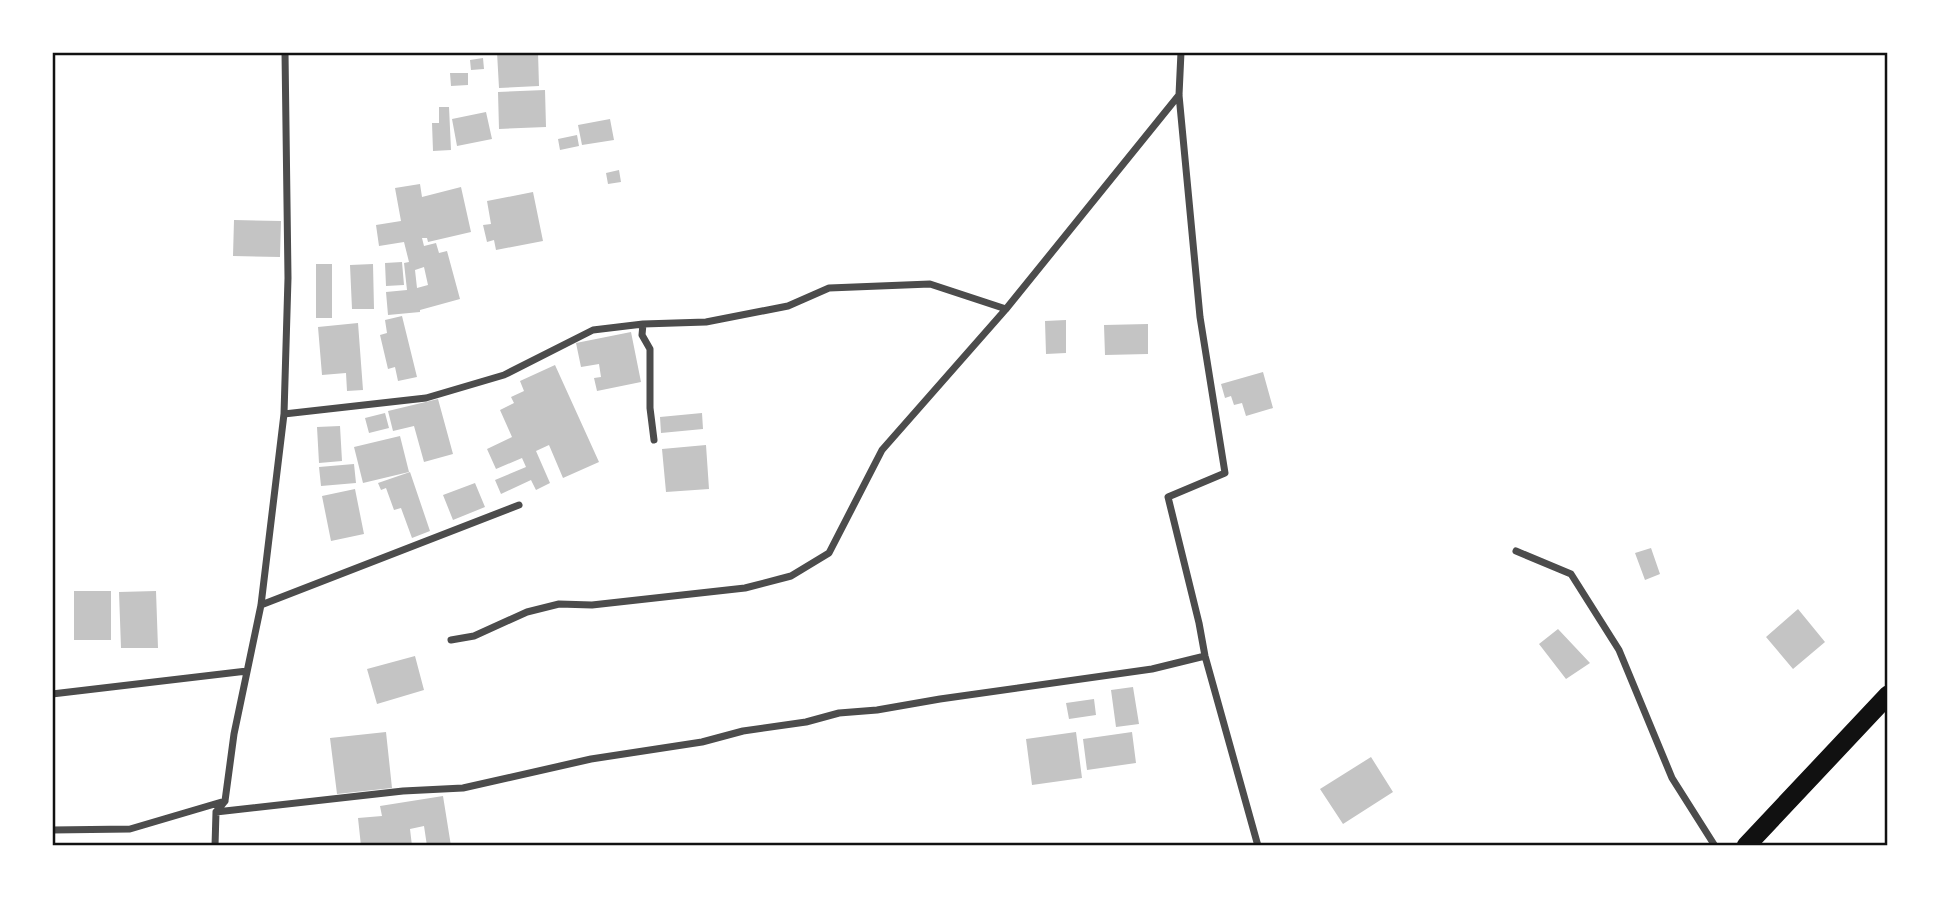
<svg xmlns="http://www.w3.org/2000/svg" width="1940" height="898" viewBox="0 0 1940 898" font-family="'PT Sans Narrow',sans-serif">
  <style>
    .building { fill: #c4c4c4; fill-rule: evenodd }
    .lines { fill: none; stroke-linecap: round; stroke-linejoin: round }
    .minor { stroke: #4c4c4c; stroke-width: 7 }
    .trunk { stroke: #111; stroke-width: 19 }
    .neatline { fill: none; stroke: #111; stroke-width: 2.5 }
  </style>
  <rect width="100%" height="100%" fill="#fff"/>
  <path class="building" d="M497 52H538L539 86 499 88Z
    M483 58 484 69 471 70 470 60Z
    M450 73H468V85L451 86Z
    M545 90 546 127 499 129 498 92Z
    M439 107H449L451 150 433 151 432 123H439Z
    M486 112 492 139 457 146 452 119Z
    M610 119 614 140 582 145 578 125Z
    M577 135 579 146 560 150 558 139Z
    M619 170 621 182 608 184 606 173Z
    M420 184 422 197 461 187 471 232 428 242 427 238H422L424 246 436 243 439 253 447 251 460 299 420 310V312L388 315 386 292 407 290 404 263 409 262 404 242 379 246 376 225 401 221 395 188ZM424 267 428 285 417 288 415 270Z
    M533 192 543 241 496 250 494 240 487 242 483 225 491 224 487 201Z
    M234 220 281 221 280 257 233 256Z
    M402 262 404 285 386 286 385 263Z
    M316 264H332V318H316Z
    M373 264 374 309H352L350 265Z
    M402 316 417 377 398 381 395 367 388 369 380 335 387 333 385 320Z
    M1066 320V353L1046 354 1045 321Z
    M358 323 363 390 347 391 346 373 322 375 318 327Z
    M1148 324V354L1105 355 1104 325Z
    M631 332 641 382 597 391 594 378 601 377 599 364 581 367 576 343Z
    M555 365 599 462 563 478 549 445 536 451 550 483 536 490 531 480 501 494 495 480 526 467 522 458 496 469 487 449 512 437 500 410 514 403 511 397 524 391 520 381Z
    M1263 372 1273 408 1246 416 1242 403 1234 405 1231 396 1225 398 1221 384Z
    M438 399 453 454 424 462 414 426 393 431 388 411Z
    M385 413 389 428 369 433 365 418Z
    M702 413 703 429 661 433 660 417Z
    M340 426 342 461 319 463 317 427Z
    M400 436 409 472 363 483 354 447Z
    M706 445 709 489 666 492 662 449Z
    M354 464 356 483 321 486 319 467Z
    M410 472 430 531 412 538 401 508 394 510 386 488 381 490 378 483Z
    M475 483 485 507 453 520 443 495Z
    M355 489 364 534 331 541 322 496Z
    M1651 548 1660 574 1645 580 1635 553Z
    M74 591H111V640H74Z
    M156 591 158 648H121L119 592Z
    M1798 609 1825 642 1793 669 1766 637Z
    M1558 629 1590 663 1566 679 1539 644Z
    M415 656 424 690 377 704 367 669Z
    M1133 687 1139 724 1116 727 1111 690Z
    M1094 699 1096 715 1069 719 1066 703Z
    M386 732 392 788 337 794 330 738Z
    M1076 732 1082 778 1032 785 1026 739Z
    M1132 732 1136 763 1087 770 1083 739Z
    M1371 757 1393 792 1343 824 1320 789Z
    M443 796 451 846H427L424 826 410 829 412 846H361L358 818 382 816 380 806Z"/>
  <g class="lines">
    <path class="minor" d="M1181 52 1179 95 1200 317 1225 473 1168 497 1199 623 1205 656 1258 846
      M643 324 642 335 650 349V408L654 440
      M284 414 426 398 504 375 593 330 643 324 706 322 788 306 829 288 930 284 1006 309
      M1516 551 1571 574 1619 650 1672 778 1715 846
      M261 605 519 505
      M451 640 474 636 527 612 559 604 592 605 745 588 791 576 829 553 882 450 1006 309 1179 95
      M52 694 247 671
      M216 812 403 791 463 788 591 759 702 742 743 731 806 722 839 713 877 710 940 699 1152 669 1205 656
      M52 830 130 829 225 801
      M215 846 216 812 225 801 234 734 261 605 284 414 288 278 285 52"/>
    <path class="trunk" d="M1746 846 1888 695"/>
  </g>
  <rect width="1940" height="898" fill="none" stroke="#ffffff" stroke-width="108"/>
  <rect x="54" y="54" width="1832" height="790" class="neatline"/>
</svg>
